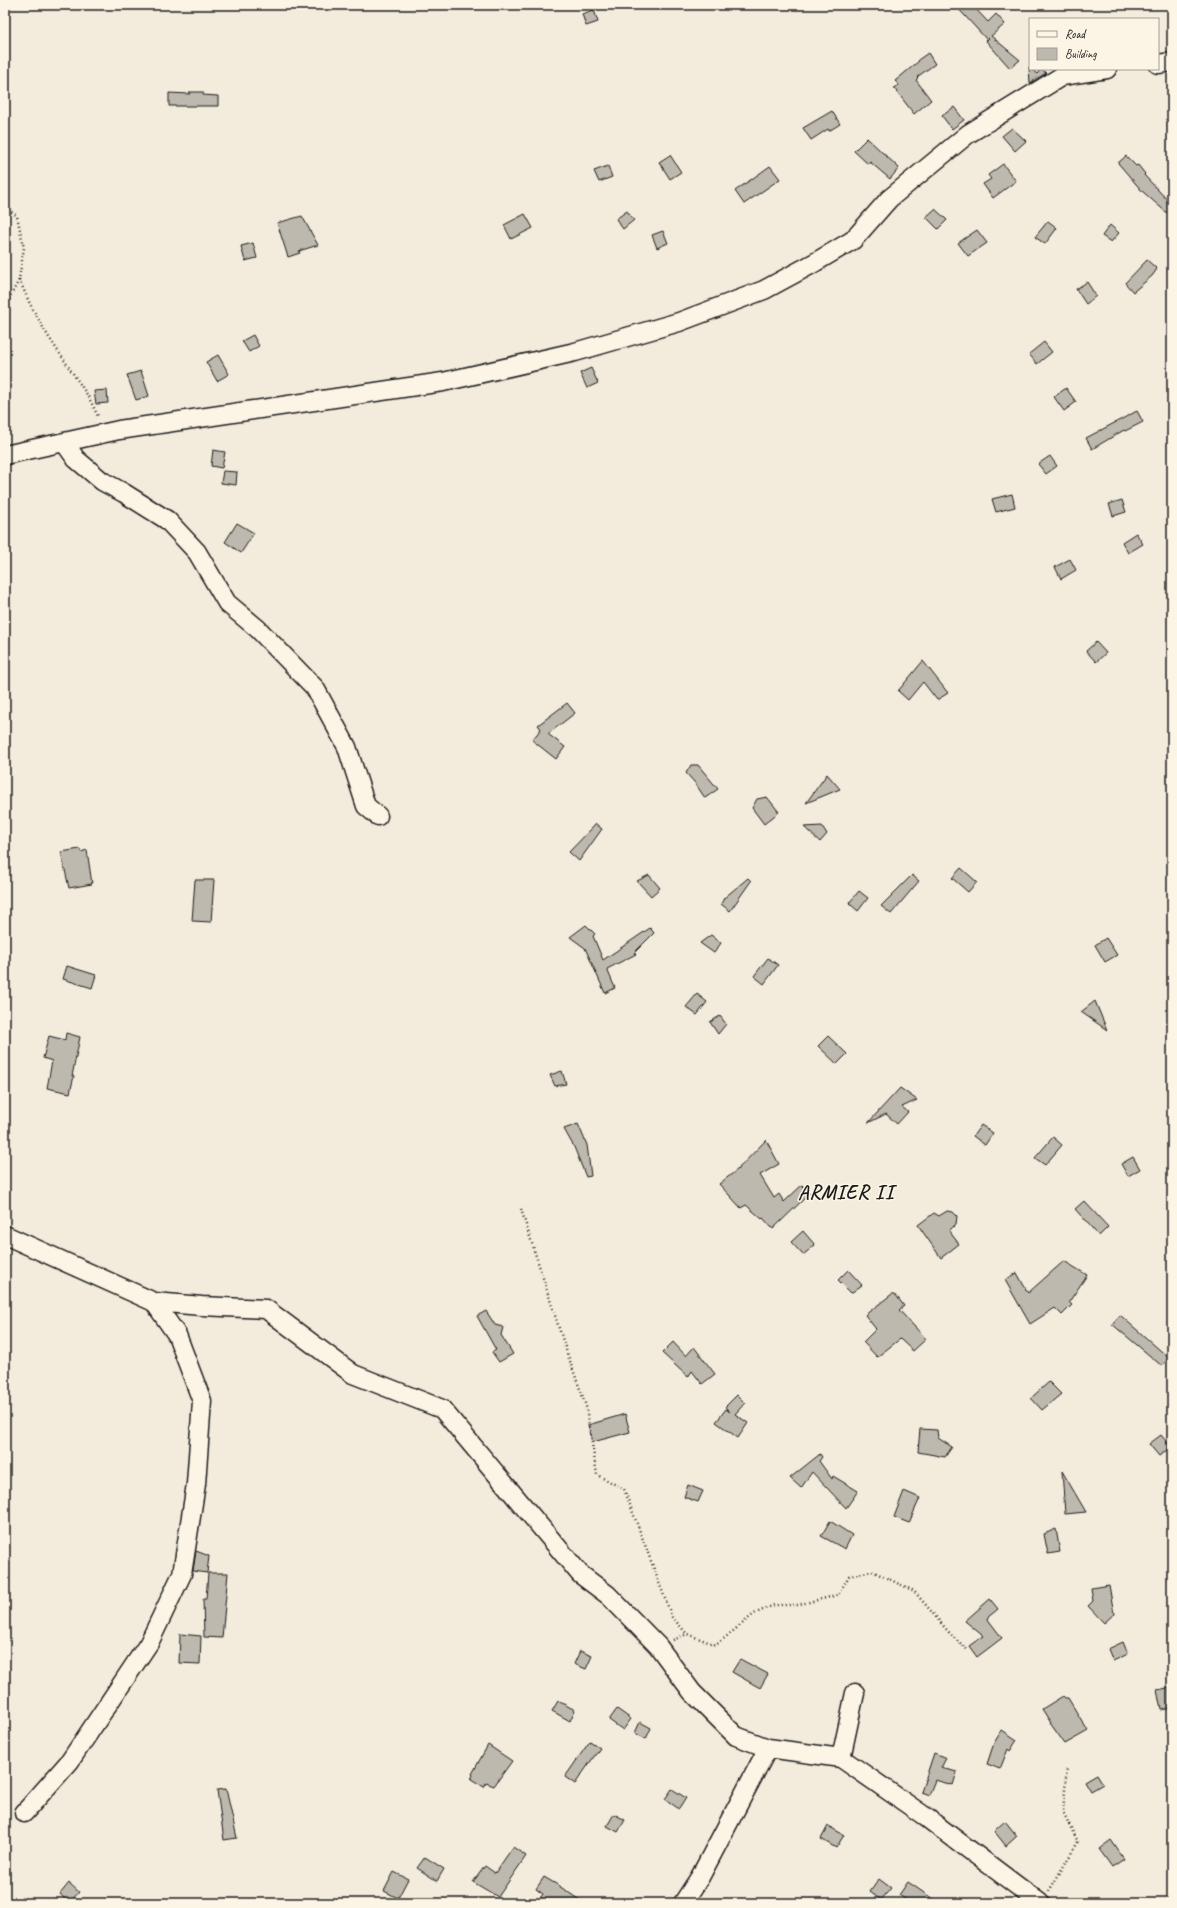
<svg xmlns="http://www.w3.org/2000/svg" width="1177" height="1908" viewBox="0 0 1177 1908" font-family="Caveat,sans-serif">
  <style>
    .building { fill: #beb9ae; stroke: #1c1c1c }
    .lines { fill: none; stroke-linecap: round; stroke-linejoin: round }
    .minor-casing { stroke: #1c1c1c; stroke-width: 21 }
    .path { stroke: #1c1c1c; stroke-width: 2.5; stroke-dasharray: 1 3; stroke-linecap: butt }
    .minor { stroke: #fcf5e5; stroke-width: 18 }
    .labels { text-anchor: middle; stroke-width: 3; stroke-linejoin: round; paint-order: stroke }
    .district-label { font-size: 20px; font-weight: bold; letter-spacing: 1px; fill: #1c1c1c; stroke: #fcf5e5 }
  </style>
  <rect width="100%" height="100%" fill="#f3ecdd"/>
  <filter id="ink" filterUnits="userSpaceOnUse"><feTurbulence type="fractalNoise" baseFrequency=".025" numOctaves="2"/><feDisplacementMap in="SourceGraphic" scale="8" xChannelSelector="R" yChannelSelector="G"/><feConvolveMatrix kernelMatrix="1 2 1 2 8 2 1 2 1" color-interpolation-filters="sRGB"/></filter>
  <g filter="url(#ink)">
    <path class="building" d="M955 5H972L988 22 996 14 1005 24 991 36 1020 60 1010 68 986 41 989 38 987 40Z
      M594 10 598 22 586 26 582 14Z
      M928 53 935 64 917 77 918 78 916 80 931 100 914 114 894 88 899 85 895 81 919 61 918 60Z
      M1029 67 1037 74 1041 69 1046 73 1030 83Z
      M189 92H203V95L218 96V106H169V93L190 94Z
      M954 107 964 120 952 129 942 116Z
      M832 111 840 124 829 131 828 129 811 140 803 128Z
      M1012 128 1026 141 1015 151 1002 136Z
      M867 138 899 168 890 179 870 162 868 164 854 151Z
      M670 155 681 172 670 179 659 162Z
      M1126 156 1136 166 1138 165 1145 174 1144 175 1172 205V208L1167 213 1142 191 1118 163Z
      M1003 164 1016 181 993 198 983 184 991 179 988 175Z
      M608 166 612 177 599 182 594 171Z
      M770 166 780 179 744 204 735 191Z
      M935 209 947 220 938 229 926 217Z
      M627 211 634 220 623 229 616 219Z
      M525 214 533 228 511 239 504 225Z
      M302 216 318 245 299 251 300 253 288 257 277 223Z
      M1048 221 1057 228 1045 244 1035 237Z
      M1110 225 1119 233 1111 242 1102 236Z
      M977 230 987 243 968 256 958 243Z
      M663 231 668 243 657 248 652 235Z
      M253 243 257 258 245 261 241 246Z
      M1147 260 1157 269 1152 276 1133 292 1125 283Z
      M1087 282 1096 296 1086 304 1076 289Z
      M253 335 259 346 249 352 242 341Z
      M1044 342 1052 352 1037 364 1029 354Z
      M218 355 229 374 217 381 206 362Z
      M591 368 598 383 587 388 580 373Z
      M141 371 149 396 136 400 127 375Z
      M1066 388 1076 402 1064 411 1054 397Z
      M107 390 108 403 96 404 94 391Z
      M1137 411 1143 422 1125 431 1124 430 1092 449 1086 438Z
      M213 450 225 452 222 468 211 466Z
      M1050 456 1057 466 1046 474 1038 464Z
      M223 471 237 472 236 485 221 483Z
      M1012 494 1015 507 996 512 992 499Z
      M1122 500 1126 512 1113 516 1109 504Z
      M237 523 254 533 241 553 225 542Z
      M1136 533 1143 544 1128 553 1122 542Z
      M1070 559 1076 570 1061 579 1055 567Z
      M1096 642 1106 653 1096 662 1086 651Z
      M923 661 948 693 937 700 923 682 908 700 898 691Z
      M567 703 575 713 548 734 565 747 556 759 532 740 541 729 538 725Z
      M691 765H698L718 789 705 798 695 783 686 773Z
      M827 774 840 789 806 803Z
      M767 797 779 812 764 824 752 808 757 799Z
      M596 824 602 829 579 861 569 852Z
      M822 826 827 834 820 842 804 827Z
      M80 849 81 852 87 850 92 884 69 888 61 852Z
      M961 868 977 882 968 892 952 878Z
      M649 875 660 888 651 896 637 881Z
      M912 875 919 881 891 914 881 906Z
      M748 878 751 881 730 911 721 904 724 898Z
      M195 880H214L211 922 192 921Z
      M859 891 868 898 858 911 849 903Z
      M586 925 595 934 593 936 603 960 650 928 654 933 634 953 636 954 607 969 615 988 605 993 585 948 570 937Z
      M711 935 721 943 714 953 700 943Z
      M1106 938 1117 955 1105 962 1095 945Z
      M768 958 778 965 764 984 754 976Z
      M67 966 96 975 92 988 63 979Z
      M697 994 707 1002 697 1015 686 1007Z
      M1095 1001 1107 1030 1081 1012Z
      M720 1016 726 1024 718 1034 710 1022Z
      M66 1033 80 1037 72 1076H74L70 1093 47 1088 52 1061 43 1058 49 1036 65 1040Z
      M828 1036 847 1054 837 1064 818 1046Z
      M562 1071 566 1084 555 1086 550 1075Z
      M900 1088 917 1100 902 1107 908 1112 897 1124 886 1114 868 1123Z
      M578 1124 587 1145 591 1176 586 1177 574 1147 564 1129Z
      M981 1125 993 1133 985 1145 973 1136Z
      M1053 1137 1062 1145 1045 1165 1035 1158Z
      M766 1140 779 1164 760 1175 774 1198 779 1194 784 1202 802 1185 810 1193 773 1229 763 1218 762 1219 746 1205 741 1208 719 1184 737 1170Z
      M1133 1157 1140 1169 1128 1176 1121 1164Z
      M1084 1201 1108 1227 1099 1236 1075 1209Z
      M947 1211 953 1212 957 1216 956 1224 949 1231 959 1244 941 1258 918 1225 934 1213 939 1216Z
      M803 1231 815 1245 803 1255 791 1242Z
      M1064 1261 1087 1275 1069 1302 1072 1305 1062 1315 1055 1308 1030 1324 1005 1280 1017 1273 1028 1293Z
      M848 1270 862 1285 851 1293 838 1280Z
      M892 1294H895L904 1306 899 1310 926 1339 913 1351 900 1339 877 1357 863 1342 876 1329 865 1315Z
      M486 1311 495 1325 503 1327 501 1335 513 1354 499 1362 492 1352 496 1350 477 1316Z
      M1120 1315 1169 1358 1162 1366 1112 1324Z
      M673 1342 686 1356 694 1347 715 1374 702 1384 692 1371 688 1377 662 1353Z
      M1049 1382 1061 1394 1042 1410 1031 1398Z
      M737 1395 745 1403 735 1414 748 1423 738 1438 716 1422 726 1409 730 1412 725 1407Z
      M625 1414 630 1432 593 1442 588 1425Z
      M920 1429 937 1430 938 1438 952 1447 945 1457 918 1452Z
      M1161 1435 1171 1447 1159 1456 1149 1444Z
      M820 1454 822 1457 819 1461 832 1479 833 1476 858 1491 846 1508 812 1472 801 1488 790 1478Z
      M1062 1471 1086 1512 1065 1514Z
      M688 1485 703 1491 698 1502 684 1497Z
      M904 1491 920 1498 909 1523 894 1517Z
      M830 1521 852 1535 845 1549 821 1536Z
      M1056 1529 1060 1552 1048 1554 1044 1534Z
      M196 1551 209 1556 207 1573 193 1571Z
      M208 1573H228L222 1638 204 1637 203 1599H206Z
      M1109 1585 1114 1614 1104 1623 1088 1606 1093 1601 1091 1588Z
      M990 1599 998 1609 987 1618 1002 1638 977 1657 969 1646 983 1636 965 1621Z
      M180 1634 201 1636 200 1664 179 1663Z
      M1123 1642 1128 1654 1113 1661 1108 1649Z
      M580 1651 592 1656 586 1669 574 1664Z
      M740 1659 768 1674 760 1688 732 1672Z
      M1172 1687V1708L1161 1710 1157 1690Z
      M1063 1696 1065 1698H1068L1088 1731 1065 1744 1050 1723H1051L1042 1709Z
      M558 1701 575 1710 570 1721 552 1711Z
      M617 1709 631 1719 623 1730 609 1720Z
      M640 1722 651 1728 646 1739 635 1733Z
      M1002 1730 1017 1740 1010 1751 1008 1749 1000 1769 987 1764 994 1743Z
      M590 1741 600 1748 575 1784 565 1777Z
      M488 1745 512 1761 494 1786 486 1783 484 1787 471 1779 473 1775 472 1774Z
      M934 1753 946 1758 941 1768 957 1772 953 1785 935 1780 929 1795 921 1792Z
      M1097 1774 1103 1784 1091 1791 1085 1781Z
      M226 1789 237 1838 224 1840 217 1790Z
      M672 1789 686 1798 679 1809 665 1799Z
      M614 1814 625 1820 618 1832 607 1826Z
      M1005 1821 1017 1836 1006 1846 994 1831Z
      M828 1826 844 1835 836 1848 821 1839Z
      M1111 1840 1124 1859 1112 1867 1099 1849Z
      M513 1847 526 1856 498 1897 473 1882 485 1866 495 1873Z
      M425 1857 444 1869 437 1881 417 1868Z
      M394 1872 408 1879 398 1898 384 1891Z
      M544 1877 556 1884 584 1903H537L543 1894 536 1889Z
      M879 1879 891 1888 881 1900 870 1892Z
      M908 1882 939 1903H911L899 1895Z
      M69 1883 79 1892 69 1903 60 1894Z"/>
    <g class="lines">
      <g class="minor-casing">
        <path id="minor" d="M1158 64 1172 62
          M64 442 76 459 102 481 124 493 167 520 197 552 227 603 258 629 315 688 347 747 366 806 378 816
          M5 455 119 430 443 382 575 352 679 322 764 290 814 263 853 240 889 199 968 134 1062 76 1107 69
          M5 1235 154 1302 202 1306 266 1309 353 1374 442 1409 580 1574 608 1595 658 1646 692 1692 736 1736 768 1748 841 1758 855 1693
          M841 1758 923 1815 1040 1903
          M24 1813 70 1761 149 1643 182 1574 196 1484 202 1401 177 1335 154 1302
          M683 1903 700 1877 768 1748"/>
      </g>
      <path class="path" d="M5 207 17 216 24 248 19 279 30 304 48 336 88 396 99 418
        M5 306 19 280
        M521 1209 566 1350 586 1406 597 1475 624 1489 672 1617 687 1634
        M673 1640 687 1634 716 1645 754 1614 774 1605H797L838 1595 849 1576 872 1571 914 1591 952 1636 969 1651
        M1049 1891 1078 1842 1063 1812 1067 1767"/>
      <use href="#minor" class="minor"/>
    </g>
  </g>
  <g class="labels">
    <g class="district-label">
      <text x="846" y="1199">ARMIER II</text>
    </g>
  </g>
  <rect width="1177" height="1908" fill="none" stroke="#fcf5e5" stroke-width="20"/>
  <rect x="10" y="10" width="1157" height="1888" fill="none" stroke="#1c1c1c" stroke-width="1.5" filter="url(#ink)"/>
  <rect x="1029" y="18" width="130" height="52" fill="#fcf5e5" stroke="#a29e95"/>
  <rect x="1037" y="31" width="20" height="6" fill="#fcf5e5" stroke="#a29e95"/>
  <text x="1065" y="38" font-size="12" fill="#1c1c1c">Road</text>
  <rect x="1037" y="48" width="20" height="12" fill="#beb9ae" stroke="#a29e95"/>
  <text x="1065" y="58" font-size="12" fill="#1c1c1c">Building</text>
</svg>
